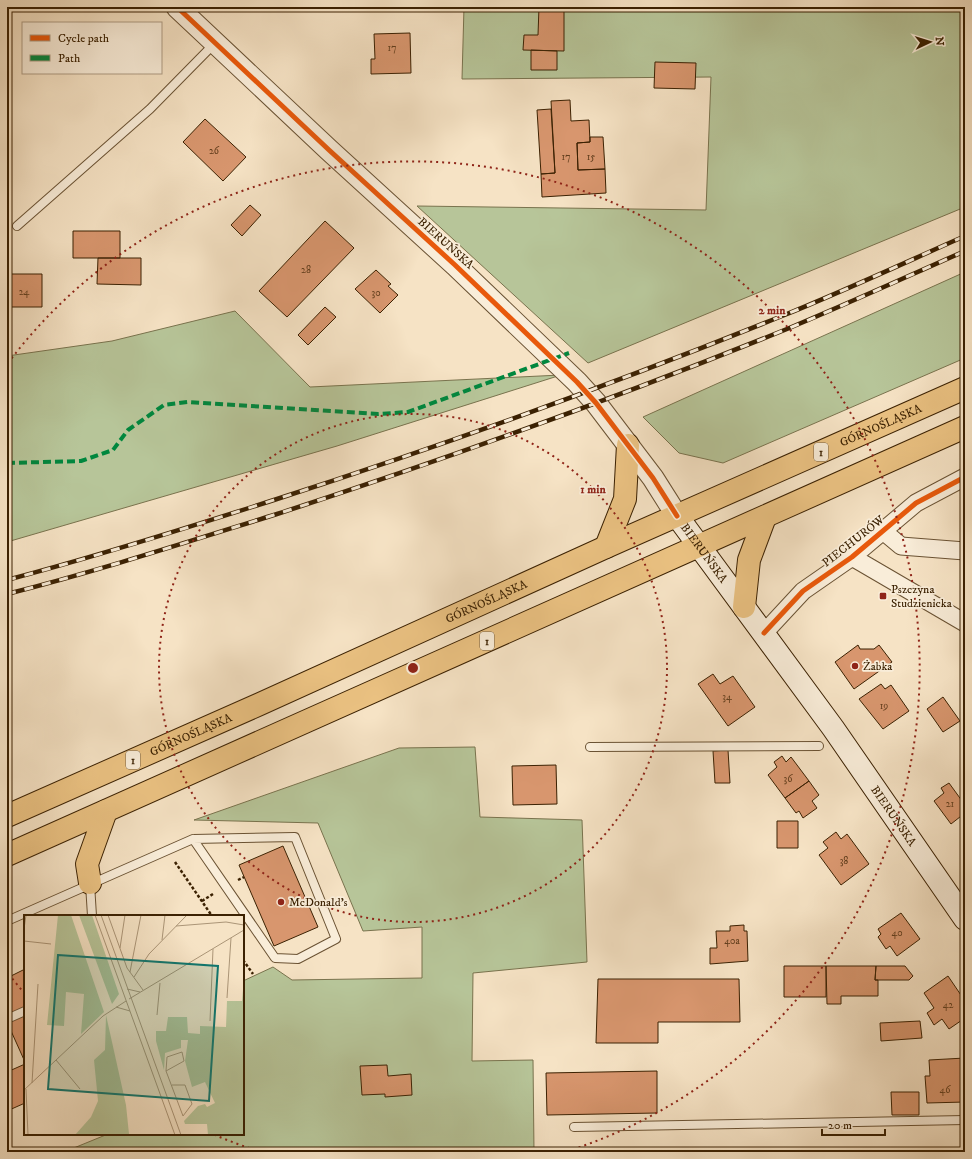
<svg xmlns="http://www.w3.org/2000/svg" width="972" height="1159" viewBox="0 0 972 1159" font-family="'IM FELL DW Pica',serif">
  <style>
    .green { fill: #b7c599; stroke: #79734e }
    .building { fill: #d8966e; stroke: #3b2102 }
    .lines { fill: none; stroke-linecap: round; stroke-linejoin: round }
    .service-casing { stroke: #6a5233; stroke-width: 10 }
    .minor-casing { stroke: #6a5233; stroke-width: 19 }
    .tertiary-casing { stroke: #6a5233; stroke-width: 23 }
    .secondary-casing { stroke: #3b2102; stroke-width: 24 }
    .primary-casing { stroke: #3b2102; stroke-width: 24 }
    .path { stroke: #3b2102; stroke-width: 2.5; stroke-dasharray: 3 2; stroke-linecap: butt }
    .service { stroke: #f9edd9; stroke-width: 8 }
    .minor { stroke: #f9edd9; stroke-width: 17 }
    .tertiary { stroke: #f9edd9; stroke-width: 21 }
    .secondary { stroke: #f9edd9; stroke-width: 22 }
    .primary { stroke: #ebc282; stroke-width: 22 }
    .rail-casing { stroke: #3b2102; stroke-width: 4.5 }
    .rail { stroke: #f9edd9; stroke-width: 3; stroke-dasharray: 9; stroke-linecap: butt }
    .quiet { stroke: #00873e; stroke-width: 4; stroke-dasharray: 8 4; stroke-linecap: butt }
    .cycleway-casing { stroke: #f9edd9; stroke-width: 8 }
    .cycleway { stroke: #e8590c; stroke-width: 5 }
    .ring { fill: none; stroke: #8f2418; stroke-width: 2; stroke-dasharray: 2 4 }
    .poi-dot { fill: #8f2418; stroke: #f9edd9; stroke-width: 1.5 }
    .labels { text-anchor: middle; stroke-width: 3.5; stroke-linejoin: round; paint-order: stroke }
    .number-label { font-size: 10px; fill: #623e1d }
    .shield { fill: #f9edd9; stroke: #745e42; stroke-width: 1 }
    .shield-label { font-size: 11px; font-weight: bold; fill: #3b2102 }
    .street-label { font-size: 12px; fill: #3b2102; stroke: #f9edd9 }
    .poi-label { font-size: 12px; fill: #3b2102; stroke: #f9edd9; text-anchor: start }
    .inset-road { fill: none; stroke: #ab9577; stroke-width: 1 }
    .view { fill: #0f766e; fill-opacity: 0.15; stroke: #0f766e; stroke-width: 2 }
    .inset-edge { fill: none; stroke: #3b2102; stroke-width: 2 }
    .centre { fill: #8f2418; stroke: #f9edd9; stroke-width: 2 }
    .ring-label { font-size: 12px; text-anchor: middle; font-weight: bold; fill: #8f2418; stroke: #f9edd9; stroke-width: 3.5; stroke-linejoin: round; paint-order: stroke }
  </style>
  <rect width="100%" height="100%" fill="#f6e3c5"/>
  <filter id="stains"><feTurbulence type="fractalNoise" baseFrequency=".005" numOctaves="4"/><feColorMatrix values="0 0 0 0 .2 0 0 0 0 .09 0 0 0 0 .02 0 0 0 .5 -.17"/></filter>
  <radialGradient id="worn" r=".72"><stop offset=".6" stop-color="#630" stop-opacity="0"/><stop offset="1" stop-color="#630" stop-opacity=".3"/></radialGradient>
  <path class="green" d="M464 7H965V207L588 363 417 206 706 210 711 77 462 79Z
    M965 272V358L723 463 679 453 643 417Z
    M235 311 310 387 561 375 337 446 7 542V356L112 341Z
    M475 747 480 817 582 820 587 962 473 973 472 1061 533 1060 534 1152H64L108 1134H243V981L273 967 292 980 422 978V927L363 931 318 823 194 820 399 748Z"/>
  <path class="building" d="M539 7H564V51L523 50 524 35H538Z
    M410 33 411 73 371 74V59H375L374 34Z
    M531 50 557 51V70H531Z
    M655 62 696 63 695 89 654 88Z
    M570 100 571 121 589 120 590 142 577 143 578 170 605 169 606 193 542 197 541 174 555 173 551 101Z
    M551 109 555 173 541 174 537 110Z
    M205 119 246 157 223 181 183 142Z
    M590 137H603L605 169 578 170 577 143 590 142Z
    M250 205 261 215 242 236 231 225Z
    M325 221 354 248 287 317 259 291Z
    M73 231H120V258H73Z
    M98 258H141V285L97 284Z
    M376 270 391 284 388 286 398 295 380 313 355 289Z
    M7 274H42V307H7Z
    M325 307 336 317 308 345 298 335Z
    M858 645 860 649H874L879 645 892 662 854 689 835 662Z
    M713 674 720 684 733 676 755 707 728 726 698 684Z
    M881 684 885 689 891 685 909 711 883 729 859 699Z
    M943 697 960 721 943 732 927 709Z
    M728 750 730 783H715L713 751Z
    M782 756 786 762 791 757 809 781 785 798 768 775 777 767 774 762Z
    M556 765 557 804 513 805 512 766Z
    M809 781 819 795 812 801 817 808 803 818 799 811 796 813 785 798Z
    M949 783 965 805V813L951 824 934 801 944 793 941 788Z
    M777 821H798V848H777Z
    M836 832 841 839 847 834 869 864 841 885 819 855 828 848 823 842Z
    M283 846 318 927 274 946 239 865Z
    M901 913 920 939 897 956 890 946 886 949 878 937 881 934 878 929Z
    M744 925V931H747L748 961 710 964V948H717L716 931H730V926Z
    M784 966H826V997H784Z
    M826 966H876L875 980H878V996H841V1004H827Z
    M876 966H905L913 976 909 980H875Z
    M25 969V1062L7 1022V978Z
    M948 976 965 1001V1018L949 1029 942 1019 934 1025 927 1013 934 1008 924 993Z
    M598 979H739L740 1022H658V1043H596Z
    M920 1021 922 1038 881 1041 880 1023Z
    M965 1058V1102L927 1103 925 1076H930L929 1060Z
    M25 1064V1103L7 1111V1072Z
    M387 1065 388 1076 411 1074 412 1095 385 1097V1094L362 1095 360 1066Z
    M657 1071V1113L547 1115 546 1073Z
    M891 1092H919V1115H892Z"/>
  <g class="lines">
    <g class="service-casing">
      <path id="service" d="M17 226 150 109 215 43
        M590 747 819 746
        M90 884 92 916
        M7 921 193 839 295 837 336 939 298 959 275 958 193 839
        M7 1019 25 1011
        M574 1127 965 1120"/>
    </g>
    <g class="minor-casing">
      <path id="minor" d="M883 531 901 546 965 551
        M852 557 965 623
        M764 633 803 591 852 557 916 503 965 477"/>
    </g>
    <g class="tertiary-casing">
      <path id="tertiary" d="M177 7 329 150 455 265 577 382 596 403 653 478 677 516"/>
    </g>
    <g class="secondary-casing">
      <g id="secondary">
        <path id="s1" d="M677 516 833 728 965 919"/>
      </g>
    </g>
    <g class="primary-casing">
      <g id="primary">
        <path d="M606 547 625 499 628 445"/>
        <path d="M744 607 749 560 765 517"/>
        <path id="s2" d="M7 816 260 704 606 547 965 388"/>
        <path d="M7 855 965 427"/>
        <path d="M90 883 87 864 106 811"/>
      </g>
    </g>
    <path class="path" d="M175 862 212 916
      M238 880 244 877
      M202 901 213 894
      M243 960 253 974"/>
    <use href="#service" class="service"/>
    <use href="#minor" class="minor"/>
    <use href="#tertiary" class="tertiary"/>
    <use href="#secondary" class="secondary"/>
    <use href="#primary" class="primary"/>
    <g class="rail-casing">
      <path id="rail" d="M7 580C98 556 187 528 277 499 447 444 616 383 782 316 844 291 904 263 965 236
        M7 594C98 571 187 542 277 514 449 458 619 397 787 329 847 304 906 277 965 251"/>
    </g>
    <use href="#rail" class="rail"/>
    <path class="quiet" d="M7 463 81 461 113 450 128 430 164 405 188 402 378 414 408 412 569 353"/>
    <g class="cycleway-casing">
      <path id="cycleway" d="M177 7 329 150 455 265 577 382 596 403 653 478 677 516
        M764 633 803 591 852 557 916 503 965 477"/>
    </g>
    <use href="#cycleway" class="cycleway"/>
  </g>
  <g class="ring">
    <circle cx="413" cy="668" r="254"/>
    <path d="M261 1152A507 507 0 0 1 215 1135M25 994A507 507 0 0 1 8 973M8 363A507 507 0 1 1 565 1152"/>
  </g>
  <g class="poi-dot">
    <rect x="879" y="592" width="8" height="8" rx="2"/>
    <circle cx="855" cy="666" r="4"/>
    <circle cx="281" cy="902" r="4"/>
  </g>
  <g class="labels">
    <g class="number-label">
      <text x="392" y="51">17</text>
      <text x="214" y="154">26</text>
      <text x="566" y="160">17</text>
      <text x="591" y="160">15</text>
      <text x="306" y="273">28</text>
      <text x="24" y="295">24</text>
      <text x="376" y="296">30</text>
      <text x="727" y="700">34</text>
      <text x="884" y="709">19</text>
      <text x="788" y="782">36</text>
      <text x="950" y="807">21</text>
      <text x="844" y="864">38</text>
      <text x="897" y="936">40</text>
      <text x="732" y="944">40a</text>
      <text x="948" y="1008">42</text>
      <text x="945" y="1093">46</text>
    </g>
    <g class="shield">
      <rect x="814" y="443" width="14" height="18" rx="3"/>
      <rect x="480" y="632" width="14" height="18" rx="3"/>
      <rect x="126" y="751" width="14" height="18" rx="3"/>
    </g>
    <g class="shield-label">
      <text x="821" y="456">1</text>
      <text x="487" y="645">1</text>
      <text x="133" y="764">1</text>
    </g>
    <g class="street-label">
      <text transform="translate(446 243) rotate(42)" y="4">BIERUŃSKA</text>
      <text dy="4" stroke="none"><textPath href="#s2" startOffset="957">GÓRNOŚLĄSKA</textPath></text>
      <text transform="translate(853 541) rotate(-38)" y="4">PIECHURÓW</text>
      <text dy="4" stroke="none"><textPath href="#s1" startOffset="46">BIERUŃSKA</textPath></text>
      <text dy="4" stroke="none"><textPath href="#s2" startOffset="525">GÓRNOŚLĄSKA</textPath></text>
      <text dy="4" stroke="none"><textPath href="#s2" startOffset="201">GÓRNOŚLĄSKA</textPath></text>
      <text dy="4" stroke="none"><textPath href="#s1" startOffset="370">BIERUŃSKA</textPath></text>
    </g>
    <g class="poi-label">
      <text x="891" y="593">Pszczyna<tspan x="891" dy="14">Studzienicka</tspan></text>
      <text x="863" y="670">Żabka</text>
      <text x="289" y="906">McDonald's</text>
    </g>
  </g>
  <g transform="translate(24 915)">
    <rect width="220" height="220" fill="#f6e3c5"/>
    <path d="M34 0H47L80 97 57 119 60 79 42 77 40 111 23 110ZM55 0H68L95 79 88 89ZM220 63V220H184L183 209H161L160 206 174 191 181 189 183 192 191 188 181 167 168 172 161 146 164 125H157V133L141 138 140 155 132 126V116H142L144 102H163L164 118 176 119V111L202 112 203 86H218ZM82 100 102 190 105 219 109 220H51L67 202 74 186 70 145 81 135Z" fill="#b7c599"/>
    <path class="inset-road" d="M71 0 151 220M77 0 157 220M84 0 103 53 119 75M152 11 202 7 220 10M0 14 2 0M138 25 141 0M0 26 27 29M96 33 101 0M106 57 117 0M110 62 125 39 163 0M103 74 116 77M203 83 207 23M105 84 220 15M92 92 106 96M133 100 136 68M186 106 189 34M32 145 56 174M142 156 160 146 158 137 143 142 142 156 159 201M8 168 14 69M148 170H161L168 189 159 201M2 174 4 220M0 175 79 101 102 86"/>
    <path class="view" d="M34 40 194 51 185 186 24 174Z"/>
    <rect width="220" height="220" class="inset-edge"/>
  </g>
  <circle cx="413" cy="668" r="6" class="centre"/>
  <g class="ring-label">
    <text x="772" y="314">2 min</text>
    <text x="593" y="493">1 min</text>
  </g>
  <rect width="972" height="1159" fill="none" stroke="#f6e3c5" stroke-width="24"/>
  <rect x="8" y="8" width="956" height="1143" fill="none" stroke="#3b2102" stroke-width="2"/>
  <rect x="12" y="12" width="948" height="1135" fill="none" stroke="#3b2102"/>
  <rect x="22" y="22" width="140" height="52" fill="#f9edd9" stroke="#ad9b83"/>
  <rect x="30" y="35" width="20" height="6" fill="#e8590c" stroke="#ad9b83"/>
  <text x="58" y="42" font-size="12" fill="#3b2102">Cycle path</text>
  <rect x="30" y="55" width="20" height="6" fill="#00873e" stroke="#ad9b83"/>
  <text x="58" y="62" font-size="12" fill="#3b2102">Path</text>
  <g transform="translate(930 42) rotate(86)" stroke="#f9edd9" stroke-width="3" paint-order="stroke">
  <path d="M0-3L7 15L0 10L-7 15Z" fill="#3b2102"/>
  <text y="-6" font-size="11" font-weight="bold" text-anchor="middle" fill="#3b2102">N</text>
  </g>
  <path d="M822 1129v6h63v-6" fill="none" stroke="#3b2102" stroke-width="2"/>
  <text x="828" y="1129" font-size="12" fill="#3b2102" stroke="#f9edd9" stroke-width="3" paint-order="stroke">20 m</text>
  <rect width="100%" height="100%" filter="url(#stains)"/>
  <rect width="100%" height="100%" fill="url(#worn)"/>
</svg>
